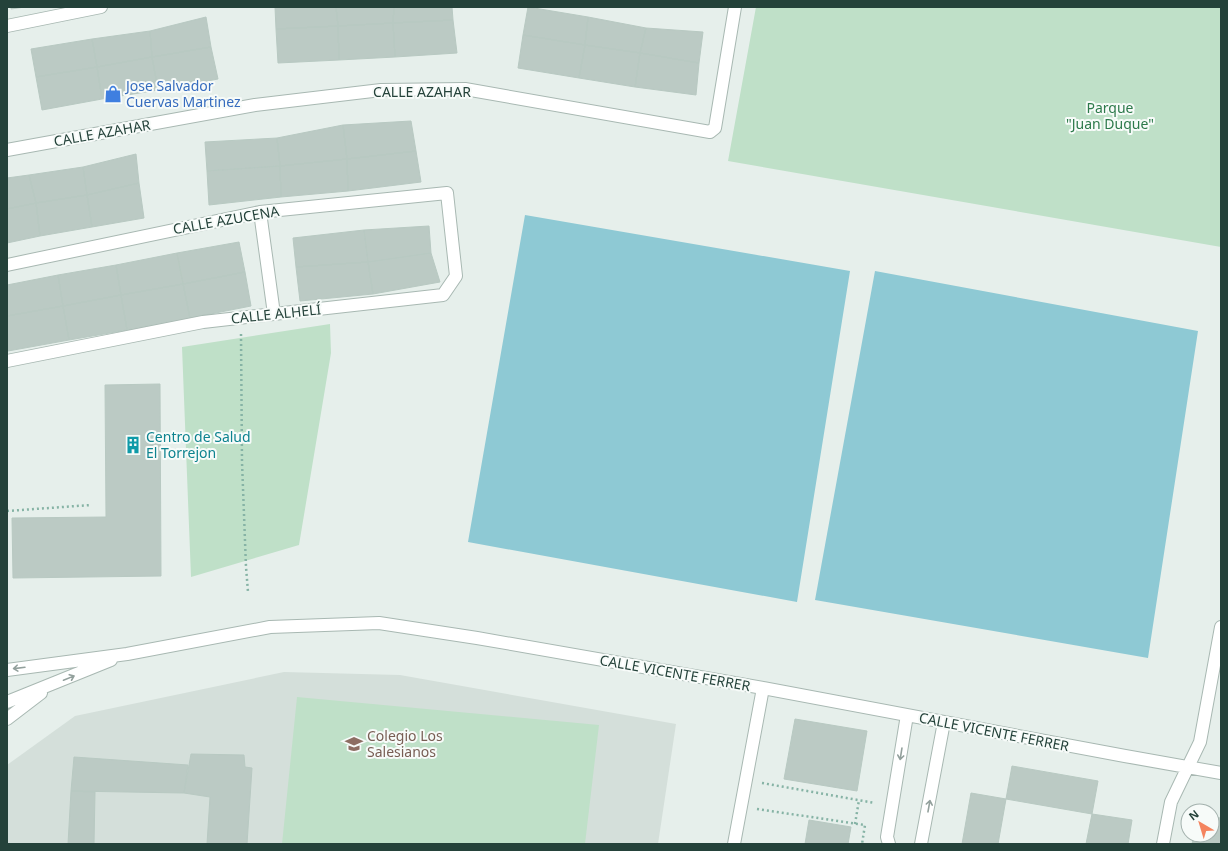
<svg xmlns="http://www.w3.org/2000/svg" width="1228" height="851" viewBox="0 0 1228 851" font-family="'Noto Sans',sans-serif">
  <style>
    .built { fill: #d4dfda }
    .green { fill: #bfe0c8 }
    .water { fill: #8ec9d4 }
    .building { fill: #bbcac4; stroke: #b8c9c2 }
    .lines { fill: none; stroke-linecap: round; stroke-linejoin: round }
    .minor-casing { stroke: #a8b8b2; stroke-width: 14 }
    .path { stroke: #86b3a5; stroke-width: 2.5; stroke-dasharray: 2 3; stroke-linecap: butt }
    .minor { stroke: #fff; stroke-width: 12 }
    .oneway { stroke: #92a09c }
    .labels { text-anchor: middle; stroke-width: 4; stroke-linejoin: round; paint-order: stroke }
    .shop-label { font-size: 14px; fill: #366cbe; stroke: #f7fbf9; text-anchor: start }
    .street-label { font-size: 14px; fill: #24423a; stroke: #f7fbf9 }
    .park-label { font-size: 14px; fill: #2d7a4b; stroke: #f7fbf9 }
    .culture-label { font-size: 14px; fill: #0d838f; stroke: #f7fbf9; text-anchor: start }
    .education-label { font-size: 14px; fill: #785e54; stroke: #f7fbf9; text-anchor: start }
  </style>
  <rect width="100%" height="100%" fill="#e6efeb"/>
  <path class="built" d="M284 672 400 675 676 724 658 844H7V765L75 716Z"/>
  <path class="green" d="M756 7H1221V247L728 161Z
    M330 324 331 353 299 545 191 577 182 347Z
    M297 697 599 725 585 844H282Z"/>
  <path class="water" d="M525 215 850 271 797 602 468 542Z
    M875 271 1198 331 1148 658 815 600Z"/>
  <path class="building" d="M11 7H25L11 9Z
    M275 7H336L338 26 276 29Z
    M336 7H394L393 23 338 26Z
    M394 7H452L453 20 393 23Z
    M528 7 588 17 585 45 523 35Z
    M206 17 211 47 152 57 150 31Z
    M588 17 646 28 640 53 585 45Z
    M453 20 457 53 395 57 393 23Z
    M393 23 395 57 339 60 338 26Z
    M338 26 339 60 278 63 276 29Z
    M646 28 703 32 699 63 640 53Z
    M150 31 152 57 97 67 92 39Z
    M523 35 585 45 579 78 518 68Z
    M92 39 97 67 36 77 31 49Z
    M585 45 640 53 635 87 579 78Z
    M211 47 218 79 158 90 152 57Z
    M640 53 699 63 696 95 635 87Z
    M152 57 158 90 102 99 97 67Z
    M97 67 102 99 42 110 36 77Z
    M411 121 416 151 347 159 343 125Z
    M343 125 347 159 280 166 277 138Z
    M277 138 280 166 207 171 205 142Z
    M416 151 421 182 348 191 347 159Z
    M136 154 139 183 87 195 83 167Z
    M347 159 348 191 281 197 280 166Z
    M280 166 281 197 209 205 207 171Z
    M83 167 87 195 36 203 29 175Z
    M29 175 36 203 7 209V178Z
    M139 183 144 218 92 227 87 195Z
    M87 195 92 227 40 236 36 203Z
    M36 203 40 236 7 243V209Z
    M429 226 431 253 368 262 364 230Z
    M364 230 368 262 296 267 293 238Z
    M239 242 245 272 183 284 177 253Z
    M177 253 183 284 121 295 116 265Z
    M431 253 440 282 373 294 368 262Z
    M368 262 373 294 300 301 296 267Z
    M116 265 121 295 63 306 58 275Z
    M245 272 251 306 190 318 183 284Z
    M58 275 63 306 7 316V285Z
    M183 284 190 318 127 330 121 295Z
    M121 295 127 330 69 340 63 306Z
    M63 306 69 340 8 351 7 316Z
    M160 384 161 576 13 578 12 518 106 517 105 385Z
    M795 719 867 731 857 791 784 779Z
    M191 754 244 755 245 767 252 768 247 844H207L210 797 184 793Z
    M74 757 188 765 184 793 71 791Z
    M1012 766 1098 781 1092 814 1006 799Z
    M71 791 95 792 94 844H68Z
    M971 793 1006 799 998 844H962Z
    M1092 814 1132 820 1128 844H1086Z
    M1212 817 1221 818V844H1192L1194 835H1212Z
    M809 820 851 827 848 844H805Z"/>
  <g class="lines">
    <g class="minor-casing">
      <path id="minor" d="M7 26 101 7
        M7 150 255 105 381 90 465 89 710 132 715 128 735 7
        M260 212 274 314
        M7 265 260 212 447 193 456 276 443 295 203 322 7 361
        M7 670 127 654 270 627 379 623 477 638 763 688 1125 756 1221 773
        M7 702 111 660
        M7 719 41 693
        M734 844 763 688
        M889 844 887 837 907 715
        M921 844 944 722
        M1163 844 1171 802 1200 742 1221 627"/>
    </g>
    <path class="path" d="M241 334 242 462 246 567 248 592
      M7 511 91 505
      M762 783 875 803
      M757 809 865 825 862 844
      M855 824 859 800"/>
    <use href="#minor" class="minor"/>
  </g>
  <defs><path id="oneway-shaft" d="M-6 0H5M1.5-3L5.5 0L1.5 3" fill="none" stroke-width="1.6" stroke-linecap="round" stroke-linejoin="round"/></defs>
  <g class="oneway">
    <use href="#oneway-shaft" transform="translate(19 668) rotate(173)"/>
    <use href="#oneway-shaft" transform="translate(69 678) rotate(-22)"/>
    <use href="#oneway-shaft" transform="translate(901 754) rotate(99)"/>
    <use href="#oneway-shaft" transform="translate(929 806) rotate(-80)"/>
  </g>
  <defs>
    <g id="shop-bare" transform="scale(1.38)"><path d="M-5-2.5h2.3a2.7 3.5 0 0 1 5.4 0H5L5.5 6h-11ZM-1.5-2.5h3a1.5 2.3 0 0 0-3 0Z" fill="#3f7fe0" stroke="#f7fbf9" stroke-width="2.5" paint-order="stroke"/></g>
    <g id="building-bare" transform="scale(1.38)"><path d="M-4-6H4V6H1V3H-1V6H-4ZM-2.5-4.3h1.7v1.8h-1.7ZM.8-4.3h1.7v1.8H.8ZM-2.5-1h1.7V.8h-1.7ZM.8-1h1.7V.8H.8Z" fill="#0f9aa8" stroke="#f7fbf9" stroke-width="2.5" paint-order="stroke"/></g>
    <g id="school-bare" transform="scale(1.38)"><path d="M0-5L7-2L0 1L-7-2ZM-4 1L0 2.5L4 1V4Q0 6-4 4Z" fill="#8d6e63" stroke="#f7fbf9" stroke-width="2.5" paint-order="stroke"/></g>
  </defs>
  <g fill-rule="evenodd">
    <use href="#shop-bare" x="113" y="94"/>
    <use href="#building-bare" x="133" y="445"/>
    <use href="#school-bare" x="354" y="744"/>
  </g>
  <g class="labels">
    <g class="shop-label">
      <text x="126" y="91">Jose Salvador<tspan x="126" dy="16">Cuervas Martinez</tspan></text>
    </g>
    <g class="street-label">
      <text x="422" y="97">CALLE AZAHAR</text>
      <text transform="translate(102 133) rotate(-10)" y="5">CALLE AZAHAR</text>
      <text transform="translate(226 220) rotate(-10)" y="5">CALLE AZUCENA</text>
      <text transform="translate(276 314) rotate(-6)" y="5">CALLE ALHELÍ</text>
      <text transform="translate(675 673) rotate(10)" y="5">CALLE VICENTE FERRER</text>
      <text transform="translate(994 732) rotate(11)" y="5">CALLE VICENTE FERRER</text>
    </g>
    <g class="park-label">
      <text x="1110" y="113">Parque<tspan x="1110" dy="16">"Juan Duque"</tspan></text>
    </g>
    <g class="culture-label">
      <text x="146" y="442">Centro de Salud<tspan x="146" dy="16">El Torrejon</tspan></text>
    </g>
    <g class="education-label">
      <text x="367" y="741">Colegio Los<tspan x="367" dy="16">Salesianos</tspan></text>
    </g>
  </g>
  <rect width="1228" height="851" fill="none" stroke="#24423a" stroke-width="16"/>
  <g transform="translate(1200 823) rotate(322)"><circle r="19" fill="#f7fbf9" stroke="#a3b1ad"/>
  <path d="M0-3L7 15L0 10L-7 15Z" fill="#f4845f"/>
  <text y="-6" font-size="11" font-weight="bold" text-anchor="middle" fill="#24423a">N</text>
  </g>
</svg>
